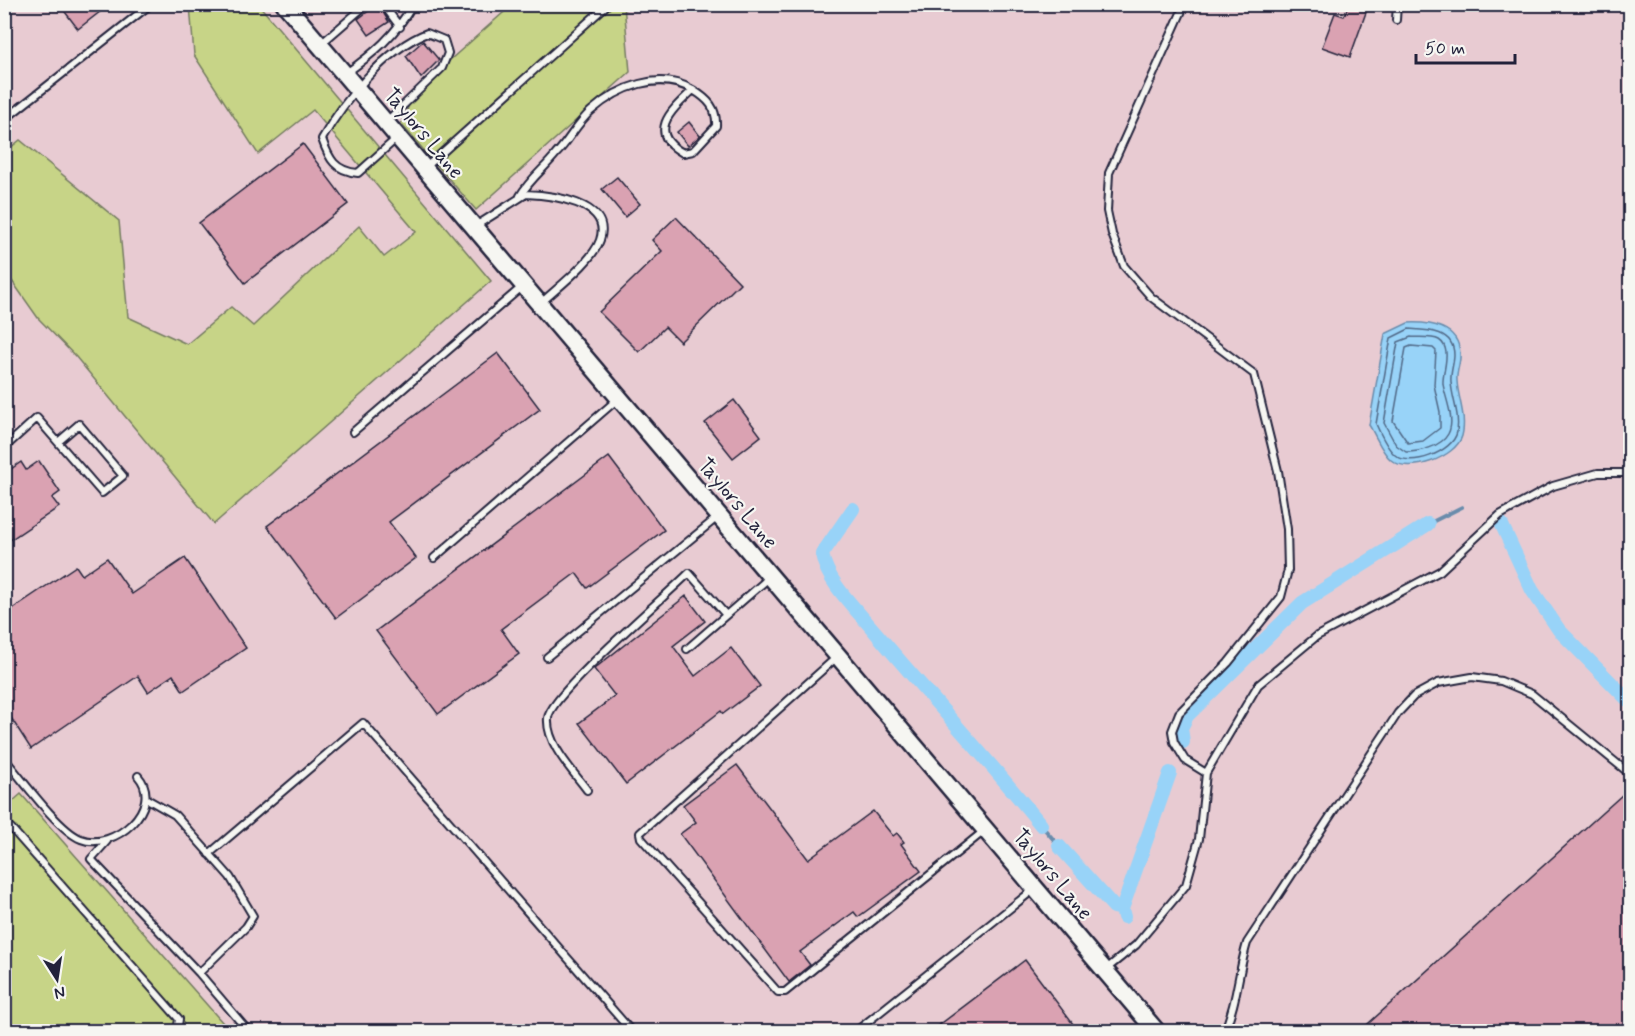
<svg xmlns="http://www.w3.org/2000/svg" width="1635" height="1036" viewBox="0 0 1635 1036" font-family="Mynerve,sans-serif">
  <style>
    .built { fill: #e8cbd2 }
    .green { fill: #c7d487; stroke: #747b61; stroke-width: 1.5 }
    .water { fill: #98d3f8; stroke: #698cac; stroke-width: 1.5 }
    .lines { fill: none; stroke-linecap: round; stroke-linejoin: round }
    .shore { stroke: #516987; stroke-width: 1.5 }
    .stream { stroke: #698cac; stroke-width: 4 }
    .canal { stroke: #98d3f8; stroke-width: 14 }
    .building { fill: #daa2b2; stroke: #22223b; stroke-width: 1.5 }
    .lane-casing { stroke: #22223b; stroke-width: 10 }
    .secondary-casing { stroke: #22223b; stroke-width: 21 }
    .lane { stroke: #f6f6f2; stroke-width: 6 }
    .secondary { stroke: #f6f6f2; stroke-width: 16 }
    .labels { text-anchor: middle; stroke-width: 4.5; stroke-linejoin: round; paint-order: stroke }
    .street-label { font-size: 21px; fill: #22223b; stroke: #f6f6f2 }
  </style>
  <rect width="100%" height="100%" fill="#eedddf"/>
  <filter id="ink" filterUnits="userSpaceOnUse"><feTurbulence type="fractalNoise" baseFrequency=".0167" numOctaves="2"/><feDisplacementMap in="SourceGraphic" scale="12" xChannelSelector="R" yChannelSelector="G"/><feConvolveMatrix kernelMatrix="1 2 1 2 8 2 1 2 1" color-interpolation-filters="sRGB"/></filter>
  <g filter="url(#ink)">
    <path class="built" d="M5 5H1630V1031H207L5 840Z"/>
    <path class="green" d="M190 5H259L491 281 214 524 76 357 38 318 5 271 4 153 20 140 119 221 128 317 187 344 231 307 253 326 359 226 384 257 416 232 313 110 258 154 194 55Z
      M512 5H624L630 72 476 210 401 124 415 91Z
      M21 794 230 1031H5L4 809Z"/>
    <path class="water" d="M1408 323C1430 322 1459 326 1460 354 1461 363 1456 371 1457 381 1458 399 1467 417 1462 436 1456 457 1409 475 1391 460 1382 453 1376 436 1369 425L1385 334Z"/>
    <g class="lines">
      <path class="shore" d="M1409 329C1427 330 1454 330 1454 355 1454 364 1450 372 1451 382 1452 399 1460 414 1457 432 1453 452 1410 468 1395 455 1387 448 1380 433 1376 424L1391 338Z
        M1411 337C1419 338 1432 336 1439 340 1453 349 1442 371 1443 384 1445 398 1456 420 1448 434 1441 447 1419 452 1406 452L1396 445 1384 423 1398 342Z
        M1411 346 1433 348 1436 351 1434 385 1440 412V428L1423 441 1408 443 1393 421 1406 348Z"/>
      <path class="stream" d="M1428 524 1462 507
        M1041 825 1059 846"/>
      <path class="canal" d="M853 509 822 554C827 583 858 611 876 633 931 698 988 759 1041 825
        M1501 523 1532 590 1559 630 1630 702
        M1183 742 1181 728 1187 716 1302 603 1428 524
        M1059 846 1114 907 1122 909
        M1124 917 1122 909 1170 773"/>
    </g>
    <path class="building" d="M59 4H110L78 29Z
      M378 4 389 22 369 35 358 19Z
      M1349 4H1369L1350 57 1322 47 1335 13 1344 16Z
      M423 41 439 60 421 78 406 56Z
      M689 122 700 136 688 146 677 132Z
      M303 144 348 204 245 283 199 223Z
      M617 177 640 204 625 217 602 189Z
      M676 217 740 283 680 342 665 327 639 352 599 312 662 251 652 240Z
      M498 353 540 409 389 522 416 558 336 618 267 526Z
      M734 400 761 436 733 458 705 423Z
      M609 457 664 530 587 588 576 573 501 629 519 654 438 714 376 631Z
      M39 461 60 492 52 498 59 507 4 544V474L21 462 26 470Z
      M107 558 132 594 185 558 246 648 183 691 173 675 148 692 138 676 31 749 4 707V598L12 609 76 566 82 575Z
      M686 596 705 621 673 646 695 676 731 648 760 686 723 714 721 711 626 784 579 723 615 696 594 669Z
      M737 765 808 859 873 811 893 836 897 833 904 842 901 844 921 871 858 917 854 912 800 952 810 965 789 982 680 834 696 822 683 805Z
      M1623 794 1630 802V1032H1359Z
      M1025 960 1073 1024 1063 1032H930Z"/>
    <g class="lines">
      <g class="lane-casing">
        <path id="lane" d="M383 4 400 27
          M1185 4 1109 173 1107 211 1112 234 1124 266 1151 297 1254 374 1278 471 1287 529 1288 570 1281 597 1228 663 1179 713 1172 731 1174 742 1185 760 1206 773
          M1396 20 1397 4
          M322 43 367 4
          M345 74C373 54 396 35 413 4
          M4 120 151 4
          M386 122 442 68 448 53 444 40 427 33C385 49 343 102 322 139 329 159 335 171 358 173L397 138
          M425 168 608 4
          M520 196C530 179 544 169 556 154 569 141 577 123 591 111 618 87 659 70 693 90 708 99 717 108 716 126L693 151 683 153C645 132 673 109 693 90
          M474 227 526 194C550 195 613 202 600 240 593 261 557 288 540 304
          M353 432 523 286
          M4 448 37 418 102 493 123 476 79 424 58 442
          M434 558 619 398
          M687 649 770 577
          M838 656 640 833 641 838 778 992H785L984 831
          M547 657 719 516
          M4 758C21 778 59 831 81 839 113 852 165 807 138 776
          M587 790C573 771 546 744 548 718 550 695 666 596 689 573L726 615
          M147 799 175 815 230 877 253 916 246 927 199 973
          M4 833 11 828 179 1019 177 1032
          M107 841 91 859 199 973 249 1032
          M209 854 363 723 632 1032
          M1105 970 1136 945 1186 885 1199 839 1206 773 1258 685 1317 636 1440 571 1500 515 1553 486 1598 473H1630
          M855 1032 1033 890
          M1224 1032C1237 1003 1238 973 1247 943L1398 713 1414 696 1438 683 1472 677 1501 681 1532 694 1630 774"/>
      </g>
      <g class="secondary-casing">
        <path id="secondary" d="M285 4 1157 1032"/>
      </g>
      <use href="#lane" class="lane"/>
      <use href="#secondary" class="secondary"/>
    </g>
  </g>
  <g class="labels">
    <g class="street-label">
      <text transform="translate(424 133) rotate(50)" y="7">Taylors Lane</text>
      <text transform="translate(738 503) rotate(50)" y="7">Taylors Lane</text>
      <text transform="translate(1053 874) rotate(50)" y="7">Taylors Lane</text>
    </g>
  </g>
  <rect width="1635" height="1036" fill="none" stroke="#f6f6f2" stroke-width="24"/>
  <rect x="12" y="12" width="1611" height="1012" fill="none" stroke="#22223b" stroke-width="2" filter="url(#ink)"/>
  <g transform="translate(57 979) rotate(168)" stroke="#f6f6f2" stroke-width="4.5" paint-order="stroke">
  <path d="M0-4.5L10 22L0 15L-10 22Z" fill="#22223b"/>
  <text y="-9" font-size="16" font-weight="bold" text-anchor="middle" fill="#22223b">N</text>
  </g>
  <path d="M1416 54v9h99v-9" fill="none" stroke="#22223b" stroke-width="3"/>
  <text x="1425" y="54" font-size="18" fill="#22223b" stroke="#f6f6f2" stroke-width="4.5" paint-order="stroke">50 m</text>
</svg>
